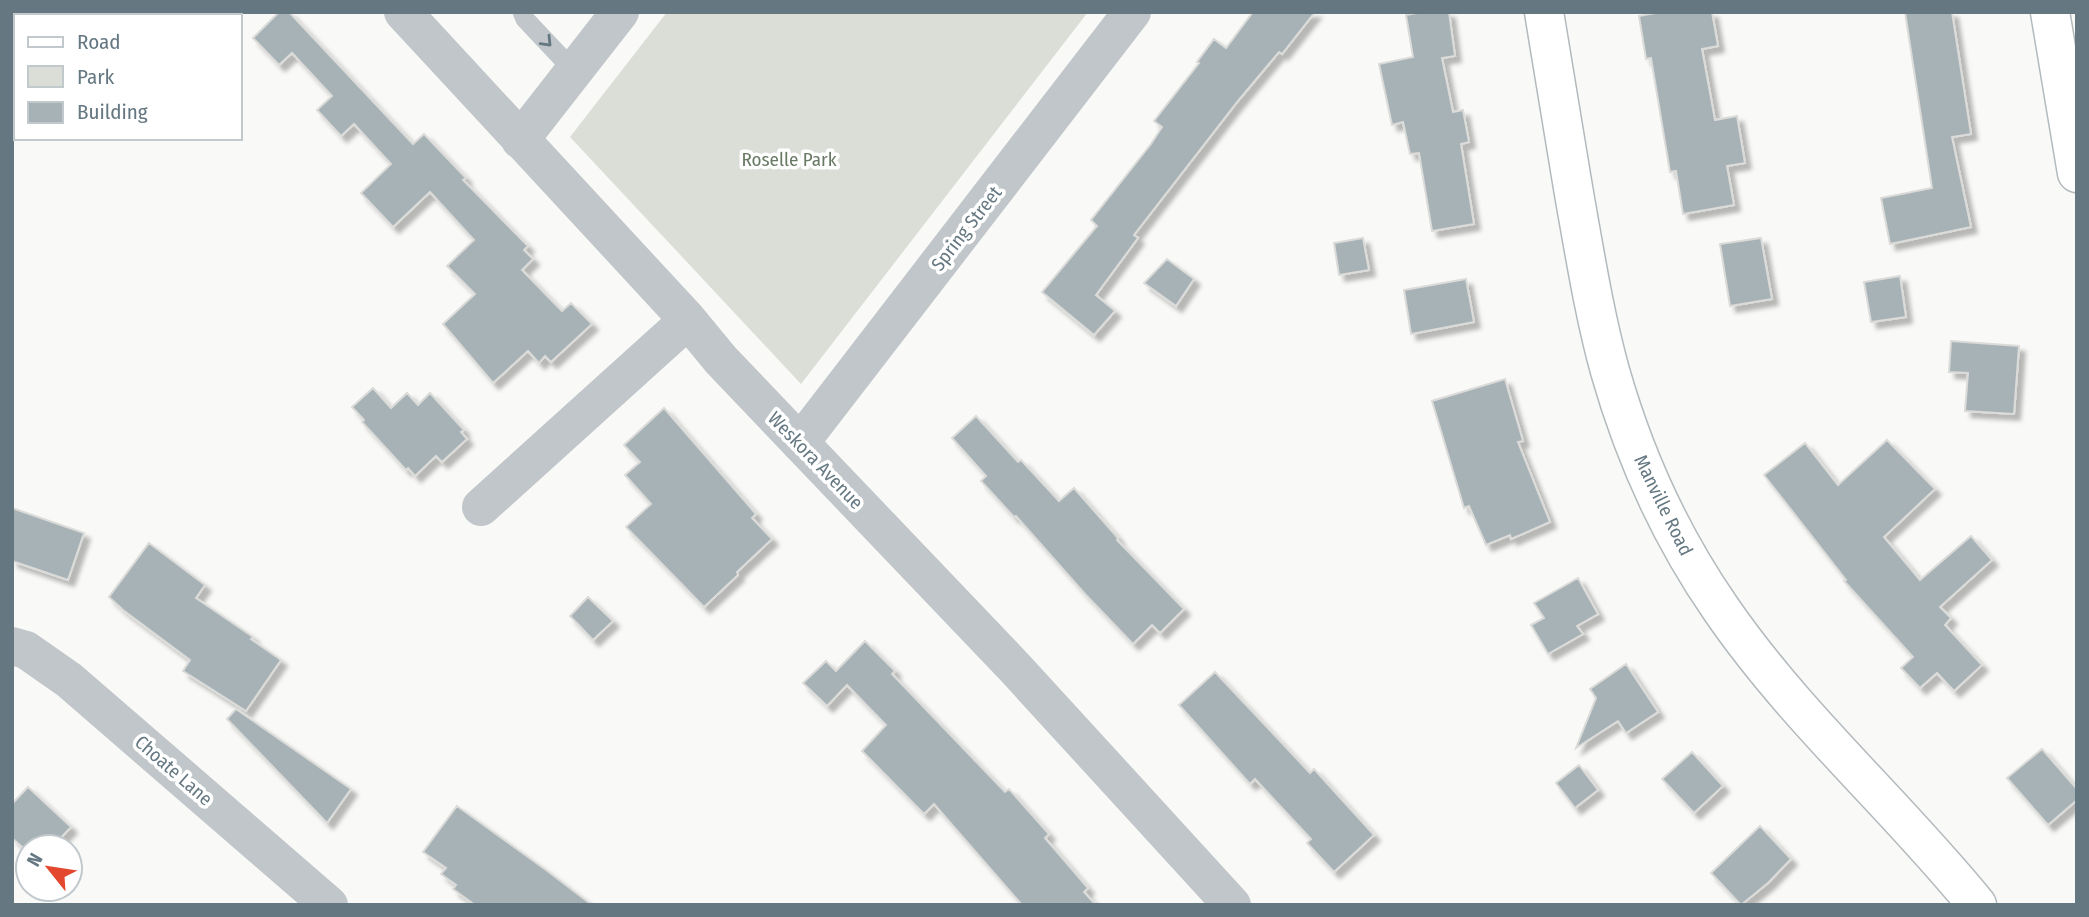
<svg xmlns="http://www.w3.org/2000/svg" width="2089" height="917" viewBox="0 0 2089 917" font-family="'Fira Sans Condensed',sans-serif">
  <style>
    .green { fill: #daded6 }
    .building { fill: #a7b2b6; stroke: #dbdbd9; stroke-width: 2; filter: url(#shadow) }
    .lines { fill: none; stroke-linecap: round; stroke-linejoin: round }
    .secondary-casing { stroke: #b3babe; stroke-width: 41 }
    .service { stroke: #c0c6c9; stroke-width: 19 }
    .minor { stroke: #c0c6c9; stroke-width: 38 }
    .secondary { stroke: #fff; stroke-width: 38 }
    .oneway { stroke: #657882 }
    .labels { text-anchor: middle; stroke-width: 7; stroke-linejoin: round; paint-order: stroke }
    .park-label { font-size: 19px; fill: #697a64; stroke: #fff }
    .street-label { font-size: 19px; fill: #657882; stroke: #fff }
  </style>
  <defs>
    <filter id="shadow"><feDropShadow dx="6" dy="6" stdDeviation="2" flood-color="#0004"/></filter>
  </defs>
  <rect width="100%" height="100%" fill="#f9f9f7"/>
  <path class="green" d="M667 12H1088L801 384 570 137Z"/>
  <path class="building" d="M279 12H289L413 144 424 134 466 178 463 180 528 246 524 250 533 259 522 270 562 311 571 303 592 324 551 362 545 356 539 363 528 351 493 383 443 324 475 294 447 266 474 240 430 192 393 227 361 193 391 164 354 124 341 136 317 110 332 96 292 53 279 65 253 38Z
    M1253 12H1315L1282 54 1279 52 1238 101 1134 235 1138 238 1096 295 1115 311 1094 335 1042 292 1097 226 1091 220 1151 144 1162 127 1154 121 1199 63 1197 62 1214 39 1226 48Z
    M1422 12H1449L1455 56 1442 58 1453 112 1463 110 1469 142 1461 144 1474 224 1432 231 1419 153 1410 154 1403 122 1392 125 1379 64 1413 57 1406 15Z
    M1661 12H1712L1718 46 1702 49 1715 120 1737 116 1745 163 1727 166 1734 205 1683 214 1676 171 1670 172 1651 58 1646 59 1639 16Z
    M1905 12H1952L1971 134 1952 137 1971 227 1890 244 1881 198 1932 188Z
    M1363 238 1369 270 1339 275 1334 243Z
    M1761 238 1772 299 1730 306 1720 244Z
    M1167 259 1194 279 1176 306 1144 283Z
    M1900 276 1906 317 1871 322 1864 282Z
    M1466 279 1474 322 1411 334 1404 290Z
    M1951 341 2019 346 2014 414 1965 411 1968 373 1949 372Z
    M1505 379 1523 441 1518 442 1550 522 1511 539 1510 535 1486 545 1469 506 1464 508 1432 401Z
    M373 388 391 408 407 393 418 405 430 393 464 430 461 432 467 439 442 462 436 456 415 476 408 468 406 470 362 422 364 420 352 407Z
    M664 408 756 514 752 518 772 539 737 572 738 575 704 607 626 527 651 504 625 475 640 462 624 445Z
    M976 416 1018 462 1021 460 1059 501 1074 488 1118 538 1117 540 1184 609 1160 633 1152 625 1133 644 1085 594 1016 516 1014 517 981 481 986 476 952 438Z
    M1887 440 1935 489 1884 537 1920 580 1971 536 1992 560 1940 607 1951 618 1945 625 1982 665 1954 691 1937 673 1920 688 1901 668 1913 657 1844 581 1846 580 1764 475 1805 443 1838 485Z
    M12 508 84 533 68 580 12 561Z
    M149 543 205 585 196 598 253 637 251 639 281 660 246 711 183 671 190 660 123 610 109 597Z
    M1578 578 1598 614 1577 626 1583 634 1548 654 1531 625 1544 618 1534 603Z
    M588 597 613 621 593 640 570 616Z
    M865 641 895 671 892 674 1005 792 1009 789 1049 834 1045 838 1088 888 1084 892 1096 905H1022L934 804 924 814 862 751 886 725 847 685 827 706 803 683 826 661 836 671Z
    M1626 664 1658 712 1626 733 1618 721 1576 748 1596 698 1590 689Z
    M1215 672 1310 773 1314 769 1374 835 1334 872 1307 843 1311 839 1255 779 1250 784 1179 705Z
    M236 709 351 789 327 823 227 719Z
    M2042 749 2077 789V800L2048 825 2007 778Z
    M1692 752 1723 786 1694 813 1662 779Z
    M1579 765 1598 790 1575 808 1556 783Z
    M28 787 71 827 52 847H22L12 838V804Z
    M457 806 546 870 592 905H475L453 889 456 885 441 874 446 868 423 852Z
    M1760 826 1791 859 1768 883 1741 905 1711 873Z"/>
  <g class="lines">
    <g class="secondary-casing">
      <path id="secondary" d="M1544 12C1555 77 1565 141 1576 205 1586 261 1595 317 1610 371 1634 455 1671 537 1721 609 1795 717 1895 804 1977 905
        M2050 12 2077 173"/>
    </g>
    <path class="service" d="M522 12 525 19 574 71"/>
    <path class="minor" d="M403 12 688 320 721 360 1016 669 1232 905
      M520 140 620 12
      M800 443 1132 12
      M481 507 688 320
      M12 646 26 650 69 680 329 905"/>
    <use href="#secondary" class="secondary"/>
  </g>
  <defs><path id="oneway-chevron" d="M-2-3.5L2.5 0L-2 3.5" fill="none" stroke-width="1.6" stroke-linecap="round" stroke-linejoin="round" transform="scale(1.75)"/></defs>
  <use class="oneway" href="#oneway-chevron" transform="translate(547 42) rotate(46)"/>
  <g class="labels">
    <g class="park-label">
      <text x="789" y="166">Roselle Park</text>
    </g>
    <g class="street-label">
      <text transform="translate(966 228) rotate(-52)" y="7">Spring Street</text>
      <text transform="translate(816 460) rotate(46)" y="7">Weskora Avenue</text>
      <text transform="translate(1664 505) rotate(64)" y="7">Manville Road</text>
      <text transform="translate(174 770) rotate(41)" y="7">Choate Lane</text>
    </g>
  </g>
  <rect width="2089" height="917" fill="none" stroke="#657882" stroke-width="28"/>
  <rect x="14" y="14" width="228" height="126" fill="#ffffff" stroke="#c1c9cd" stroke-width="2"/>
  <rect x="28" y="37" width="35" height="10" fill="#ffffff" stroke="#c1c9cd" stroke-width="2"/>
  <text x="77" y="49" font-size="21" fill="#657882">Road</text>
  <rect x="28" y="66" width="35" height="21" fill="#daded6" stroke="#c1c9cd" stroke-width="2"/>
  <text x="77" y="84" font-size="21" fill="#657882">Park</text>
  <rect x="28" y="102" width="35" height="21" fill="#a7b2b6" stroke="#c1c9cd" stroke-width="2"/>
  <text x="77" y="119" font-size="21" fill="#657882">Building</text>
  <g transform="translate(49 868) rotate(300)"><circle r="33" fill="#ffffff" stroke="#c1c9cd" stroke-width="2"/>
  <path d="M0-5L12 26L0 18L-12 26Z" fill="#e3482e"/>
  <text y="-10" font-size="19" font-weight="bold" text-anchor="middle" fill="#657882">N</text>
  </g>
</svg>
